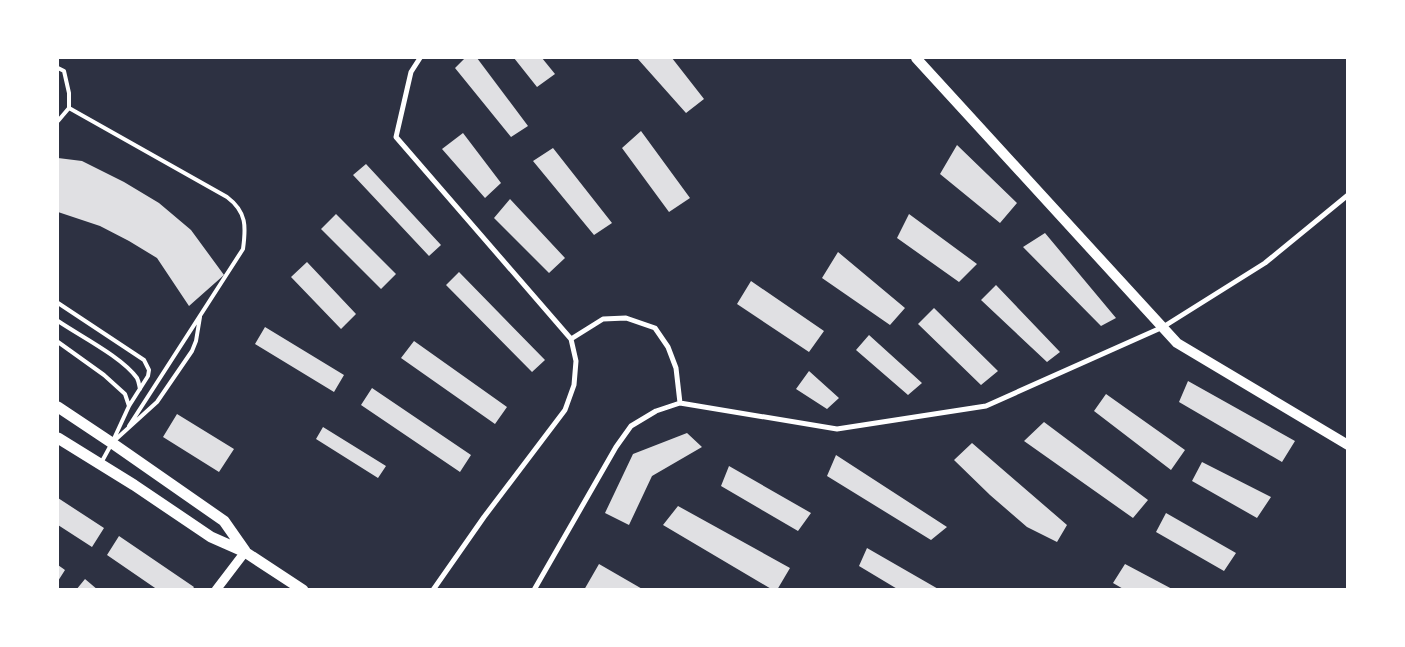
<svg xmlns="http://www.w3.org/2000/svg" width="1405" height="647" viewBox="0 0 1405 647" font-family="Ubuntu,sans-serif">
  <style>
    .building { fill: #e0e0e3 }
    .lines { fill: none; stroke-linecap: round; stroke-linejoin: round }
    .service { stroke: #fff; stroke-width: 4 }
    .minor { stroke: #fff; stroke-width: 5 }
    .tertiary { stroke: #fff; stroke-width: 9 }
    .secondary { stroke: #fff; stroke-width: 10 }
    .primary { stroke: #fff; stroke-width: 11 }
  </style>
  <rect width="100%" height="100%" fill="#2d3142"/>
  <path class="building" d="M465 58H477L528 126 511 137 455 68Z
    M514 58H542L555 74 537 87Z
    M637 58H672L704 99 686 113Z
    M641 131 690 198 669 212 622 148Z
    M463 133 501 183 485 198 442 149Z
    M957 145 1017 203 1000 223 940 174Z
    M553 148 612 223 594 235 533 161Z
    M58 158 82 161 124 182 159 203 191 230 224 275 189 306 157 258 129 241 100 226 58 212Z
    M366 164 441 245 429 256 353 175Z
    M510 199 565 258 549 273 494 218Z
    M336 214 396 274 381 289 321 229Z
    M909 214 977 264 959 282 897 238Z
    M1045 233 1116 318 1101 326 1023 247Z
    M838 252 905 308 890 325 822 278Z
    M307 262 356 314 341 329 291 277Z
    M459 272 545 360 532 372 446 285Z
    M751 281 824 331 809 352 737 304Z
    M996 285 1060 352 1047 362 981 300Z
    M934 308 998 371 981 385 918 324Z
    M265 327 344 375 334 392 255 344Z
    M869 335 922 383 908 395 856 350Z
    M414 341 507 407 495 424 401 358Z
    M809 371 839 398 827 409 796 389Z
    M1188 381 1295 441 1282 462 1179 402Z
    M372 388 471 455 460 472 361 405Z
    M1106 394 1185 450 1171 470 1094 411Z
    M177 414 234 449 219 472 163 437Z
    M1044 422 1148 500 1133 518 1024 441Z
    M323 427 386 466 378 478 316 439Z
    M687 433 702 447 652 476 629 525 605 513 633 454Z
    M972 443 1067 525 1057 542 1027 527 990 495 954 460Z
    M836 455 947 527 931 540 827 476Z
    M1202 462 1271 497 1257 518 1192 481Z
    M729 466 811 513 798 531 721 486Z
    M58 498 104 528 92 547 58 525Z
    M678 506 790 568 777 590H773L663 525Z
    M1166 513 1236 553 1224 571 1156 532Z
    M119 536 194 587 192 590H158L107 555Z
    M867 548 940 590H899L859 566Z
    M599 564 644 590H584Z
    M1125 564 1174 590H1125L1113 583Z
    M58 565 65 570 58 581Z
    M85 579 98 590H76Z"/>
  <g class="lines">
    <path class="service" d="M58 68 64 71 69 93V108L58 121
      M69 108 227 197C247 212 246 227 243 249L129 426
      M58 303 144 360 149 370 148 376 129 406 112 443 101 463
      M58 321C80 336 122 357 137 378 139 382 139 385 140 389
      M58 342 104 375 125 394 129 406
      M114 441 157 402 192 351 196 341 200 317"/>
    <path class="minor" d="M420 58 411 72 396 137 571 339 576 361 574 385 565 410 484 517 433 590
      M571 339 603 319 626 318 655 328 668 347 676 368 680 403
      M534 590 616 447 631 426 656 411 680 403 837 429 986 406 1163 327 1265 263 1348 195"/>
    <path class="tertiary" d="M216 590 245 552"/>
    <path class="secondary" d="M916 58 1177 343 1348 445"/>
    <path class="primary" d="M58 407 112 443 224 521 245 551
      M58 438 134 485 211 537 245 552 303 590"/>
  </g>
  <rect width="1405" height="647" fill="none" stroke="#ffffff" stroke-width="118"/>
</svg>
